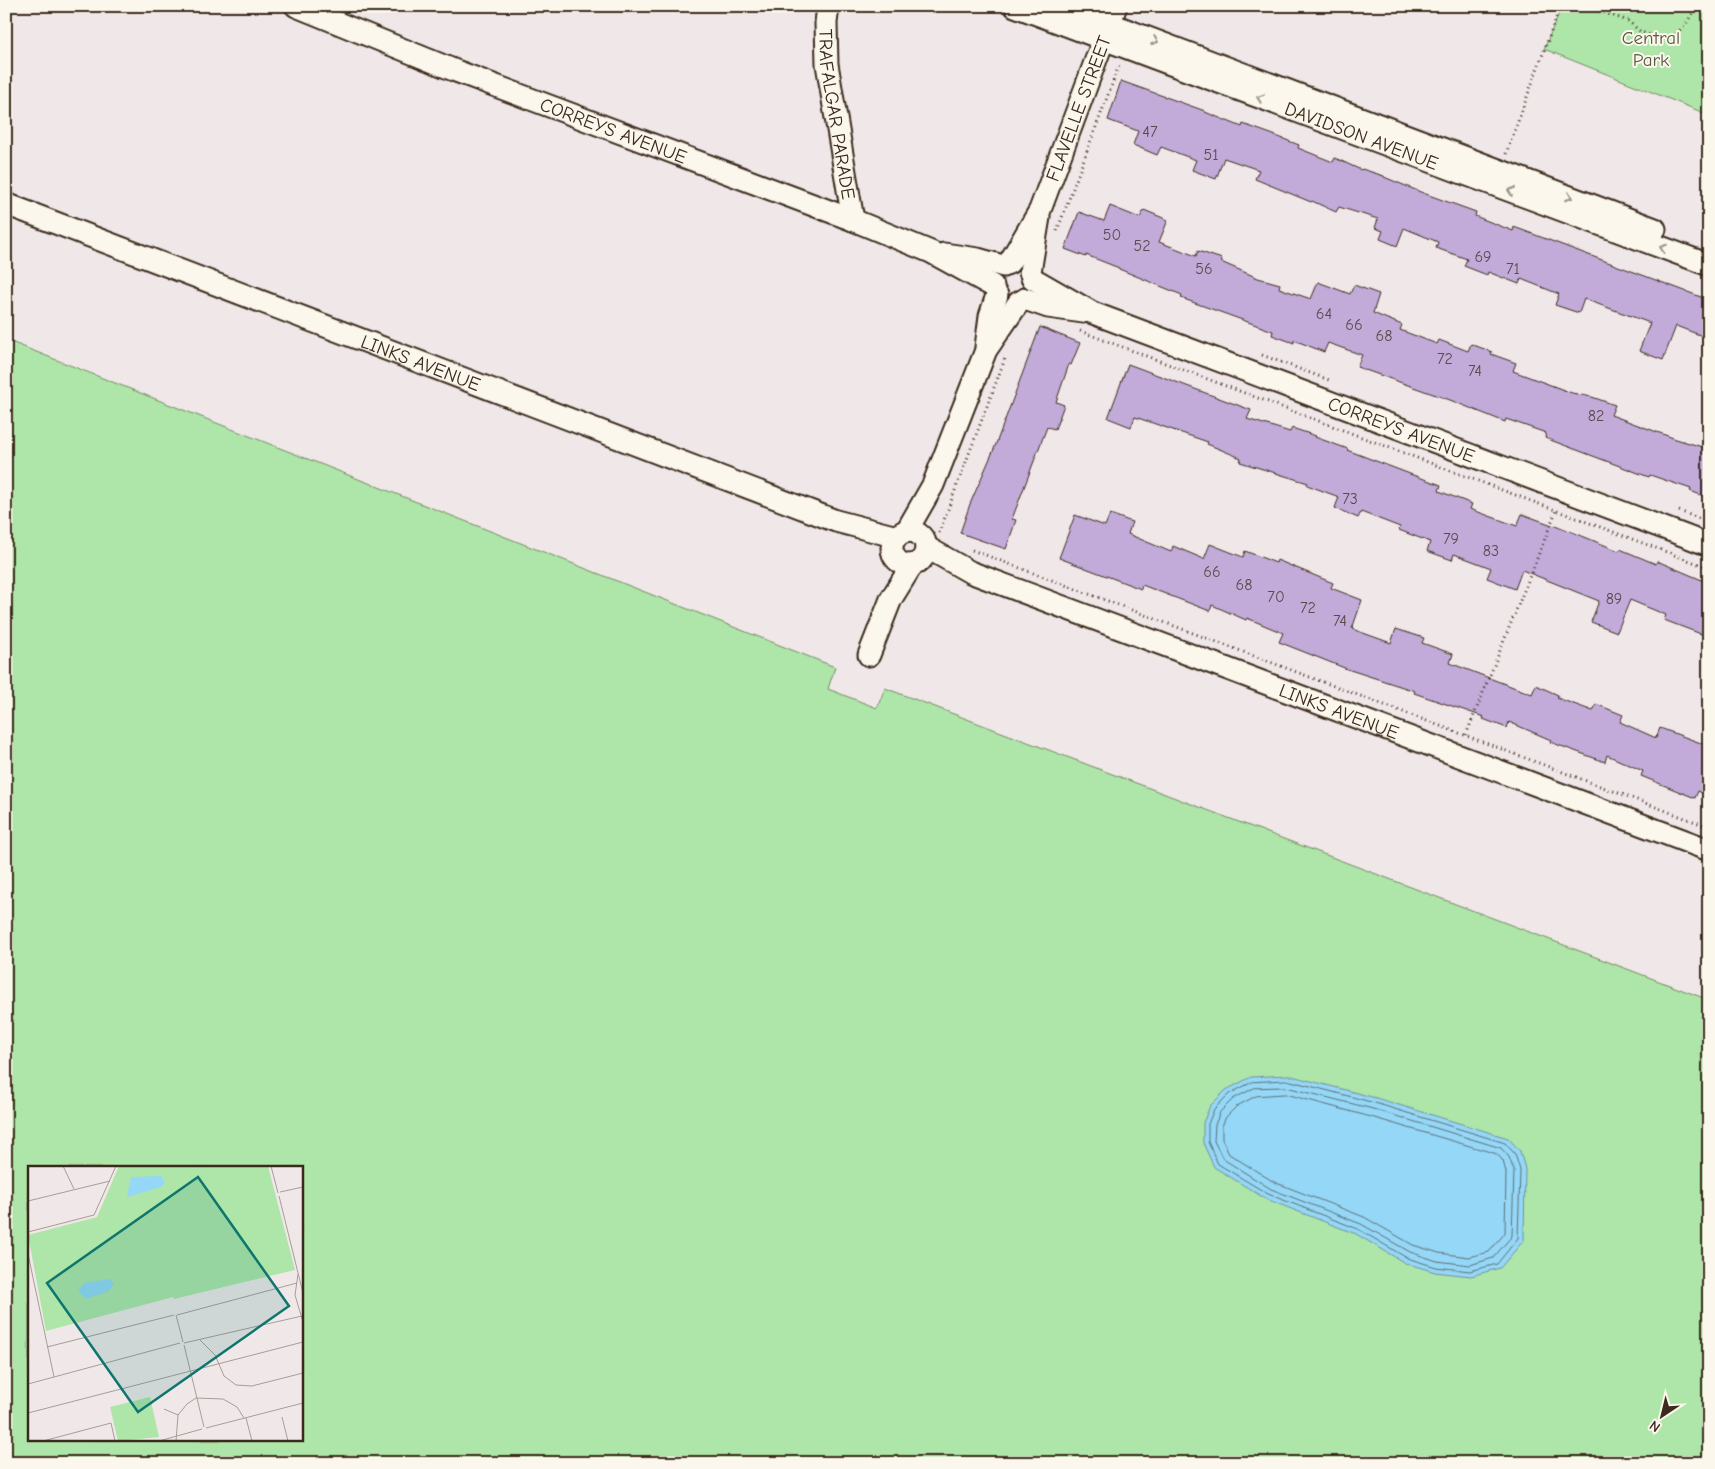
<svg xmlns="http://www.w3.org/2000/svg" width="1715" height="1469" viewBox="0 0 1715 1469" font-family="'Comic Neue',sans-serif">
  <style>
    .green { fill: #aee5a8; stroke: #748863; fill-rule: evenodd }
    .water { fill: #95d7f7; stroke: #7192a0 }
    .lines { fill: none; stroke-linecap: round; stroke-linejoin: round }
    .shore { stroke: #5f6f75; stroke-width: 1 }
    .building { fill: #c2aad9; stroke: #3b2a1e }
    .minor-casing { stroke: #3b2a1e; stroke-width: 25 }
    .path { stroke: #3b2a1e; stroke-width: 3; stroke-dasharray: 1 4; stroke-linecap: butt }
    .minor { stroke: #fbf7ec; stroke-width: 21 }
    .oneway { stroke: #9b9085 }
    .labels { text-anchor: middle; stroke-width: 4; stroke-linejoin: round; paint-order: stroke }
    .number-label { font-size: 16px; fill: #5d4a4d }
    .park-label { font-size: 19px; fill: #585940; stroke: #fbf7ec }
    .street-label { font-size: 19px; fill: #3b2a1e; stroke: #fbf7ec }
    .inset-road { fill: none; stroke: #a89c97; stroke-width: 1 }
    .view { fill: #0f766e; fill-opacity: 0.15; stroke: #0f766e; stroke-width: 2.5 }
    .inset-edge { fill: none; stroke: #3b2a1e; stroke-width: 2.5 }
  </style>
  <rect width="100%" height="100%" fill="#f0e8e8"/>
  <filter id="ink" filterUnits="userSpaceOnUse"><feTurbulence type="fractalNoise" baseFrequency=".02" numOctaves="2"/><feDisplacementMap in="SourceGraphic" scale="10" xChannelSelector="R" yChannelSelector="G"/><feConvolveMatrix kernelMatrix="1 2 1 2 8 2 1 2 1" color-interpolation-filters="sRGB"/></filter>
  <g filter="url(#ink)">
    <path class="green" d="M1562 6H1709V115L1544 49Z
      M6 340 835 667 828 689 877 708 885 688 1709 1000V1463H6ZM29 1168H301V1440H29Z"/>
    <path class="water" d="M1288 1075 1376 1098 1508 1138 1520 1151 1525 1169 1524 1240 1500 1268 1471 1276 1435 1272 1405 1263 1356 1234 1266 1199 1214 1167 1203 1143V1123L1210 1106 1226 1090 1251 1077Z"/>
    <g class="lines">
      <path class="shore" d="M1287 1080 1375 1103 1505 1143 1515 1154 1520 1170 1518 1238 1497 1264 1470 1271 1436 1267 1407 1258 1358 1229 1268 1194 1218 1164 1208 1142V1124L1214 1109 1229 1094 1252 1082Z
        M1286 1087 1373 1109 1501 1148 1509 1157 1514 1171 1512 1236 1493 1258 1470 1265 1437 1261 1410 1252 1361 1224 1271 1189 1223 1159 1214 1141 1215 1125 1220 1112 1233 1099 1254 1088Z
        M1286 1094 1371 1117 1497 1154 1503 1161 1506 1172 1505 1233 1489 1252 1469 1257 1439 1253 1413 1245 1364 1217 1274 1182 1229 1154 1222 1139V1126L1226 1117 1237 1106 1256 1096Z"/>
    </g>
    <path class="building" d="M1121 81 1205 111V112L1242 127 1243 124 1271 134 1299 145 1298 148 1333 162 1335 158 1361 170 1362 169 1384 176V177L1423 193 1476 212 1475 216 1513 231 1514 227 1709 300V327L1705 337 1676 326 1663 360 1639 351 1650 323 1584 299 1579 313 1555 305 1559 294 1521 279 1519 284 1488 272 1487 275 1464 266 1467 259 1436 248 1438 242 1404 228 1397 246 1380 239 1383 231 1375 228 1378 219 1339 207 1336 212 1312 201 1311 202 1255 179 1259 170 1224 158 1216 179 1192 170 1196 160 1161 147 1157 155 1133 145 1138 131 1108 120Z
      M1110 206 1140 218 1144 210 1168 220 1159 242 1196 256 1198 251 1222 259 1221 262 1258 278 1280 284 1279 288 1311 299 1318 282 1350 294 1354 285 1379 294 1373 313 1402 325 1400 330 1437 344 1439 340 1468 351 1471 344 1492 352 1491 354 1516 363 1513 371 1572 393 1592 397 1615 405 1611 415 1676 439 1709 449V498L1690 491 1691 489 1650 475 1649 477 1545 438 1546 433 1506 419 1505 422 1450 400 1357 367 1362 355 1328 343 1324 352 1294 340V343L1272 335 1273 331 1181 298 1182 295 1119 269V268L1086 255V257L1065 249 1079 212 1104 221Z
      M1040 327 1080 343 1071 365 1069 364 1056 402 1064 405 1055 429 1047 427 1012 519 1016 520 1006 549 960 533 970 504 994 449Z
      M1128 364 1251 410 1247 419 1290 432 1292 428 1316 436 1315 437 1348 449 1347 450 1410 474 1441 485 1439 491 1472 504 1470 509 1517 526 1522 514 1555 526V525L1619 551 1620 549 1656 564 1657 561 1709 583V637L1664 620 1666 615 1630 600 1617 632 1591 622 1599 601 1522 570 1515 589 1487 578 1491 568 1454 554 1452 560 1427 551 1430 542 1399 530 1400 527 1361 512 1358 518 1335 508 1339 497 1307 485 1308 483 1240 462 1241 458 1207 444 1208 442 1135 417 1131 427 1108 418Z
      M1110 514 1132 522 1128 534 1171 552 1173 546 1204 559 1210 544 1243 557 1245 551 1276 563 1277 560 1333 583 1331 588 1362 600 1352 629 1391 643 1396 629 1424 638 1422 643 1453 654 1450 663 1497 681 1532 694 1536 685 1558 695 1557 698 1593 711 1596 704 1623 715 1620 722 1656 738 1660 728 1709 746V797L1698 791 1695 798 1641 776 1643 771 1607 755 1605 762 1550 742 1551 740 1509 722 1507 728 1483 719 1484 717 1414 693 1415 691 1347 669 1279 642 1283 633 1247 618 1246 620 1212 605 1210 611 1142 585 1141 589 1059 558 1075 515 1105 526Z"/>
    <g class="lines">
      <g class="minor-casing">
        <g id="minor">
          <path id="s1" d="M296 6 456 71 853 220 931 252 993 286"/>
          <path id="s2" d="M828 6 826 23 827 64 853 220"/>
          <path id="s3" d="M1015 6 1709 265"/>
          <path d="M1063 6 1655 229"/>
          <path id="s4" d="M6 204 836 521 897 537"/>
          <path d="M944 254 978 259 1003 266"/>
          <path id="s5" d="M1009 263 1040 210 1116 6"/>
          <path d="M1030 272 1039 217"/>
          <path id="s6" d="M1032 278 1093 313 1709 545"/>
          <path d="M1025 299 1048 307 1083 312"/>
          <path d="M986 347 990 316 997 295"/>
          <circle cx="909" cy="548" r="17"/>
          <path d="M906 532 933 485 986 350 1019 302"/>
          <path id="s7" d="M926 547 970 572 1709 850"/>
          <path d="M869 655 891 599 912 565"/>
        </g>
      </g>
      <path class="path" d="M1585 6 1628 21 1641 32 1665 39 1673 36 1684 27 1697 6
        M1506 154 1559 10 1567 11 1577 6
        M1057 231 1120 63
        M1080 331 1709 568
        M1262 355 1329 380
        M1679 511 1709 522
        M939 533 1006 356
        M972 550 1709 827
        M1466 735 1556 511"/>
      <use href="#minor" class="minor"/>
    </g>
    <defs><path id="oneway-chevron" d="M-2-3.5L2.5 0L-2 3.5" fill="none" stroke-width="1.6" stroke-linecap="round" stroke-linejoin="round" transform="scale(1.25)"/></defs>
    <g class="oneway">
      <use href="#oneway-chevron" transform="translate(1155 41) rotate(21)"/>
      <use href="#oneway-chevron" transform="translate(1260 98) rotate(-160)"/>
      <use href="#oneway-chevron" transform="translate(1511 191) rotate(-160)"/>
      <use href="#oneway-chevron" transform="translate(1569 197) rotate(21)"/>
      <use href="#oneway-chevron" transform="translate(1663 248) rotate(-160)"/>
    </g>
  </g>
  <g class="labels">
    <g class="number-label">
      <text x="1150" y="137">47</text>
      <text x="1211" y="160">51</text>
      <text x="1112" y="240">50</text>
      <text x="1142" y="251">52</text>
      <text x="1483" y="262">69</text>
      <text x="1204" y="274">56</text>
      <text x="1513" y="274">71</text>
      <text x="1324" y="319">64</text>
      <text x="1354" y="330">66</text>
      <text x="1384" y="341">68</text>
      <text x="1445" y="364">72</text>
      <text x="1475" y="376">74</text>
      <text x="1596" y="421">82</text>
      <text x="1350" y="504">73</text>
      <text x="1451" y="544">79</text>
      <text x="1491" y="556">83</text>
      <text x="1212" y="577">66</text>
      <text x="1244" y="590">68</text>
      <text x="1276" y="602">70</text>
      <text x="1614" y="604">89</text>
      <text x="1308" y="613">72</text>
      <text x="1340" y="626">74</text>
    </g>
    <g class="park-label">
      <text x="1651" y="44">Central<tspan x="1651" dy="22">Park</tspan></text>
    </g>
    <g class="street-label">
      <text dy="7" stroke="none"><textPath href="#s5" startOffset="170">FLAVELLE STREET</textPath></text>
      <text dy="7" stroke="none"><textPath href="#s2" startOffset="109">TRAFALGAR PARADE</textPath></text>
      <text dy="7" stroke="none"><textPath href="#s1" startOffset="341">CORREYS AVENUE</textPath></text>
      <text dy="7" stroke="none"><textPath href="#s3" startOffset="370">DAVIDSON AVENUE</textPath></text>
      <text dy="7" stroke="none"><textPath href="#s4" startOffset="444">LINKS AVENUE</textPath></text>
      <text dy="7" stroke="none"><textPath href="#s6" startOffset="400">CORREYS AVENUE</textPath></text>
      <text dy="7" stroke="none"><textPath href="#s7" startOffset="445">LINKS AVENUE</textPath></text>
    </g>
  </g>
  <g transform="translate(28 1166)">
    <rect width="275" height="275" fill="#f0e8e8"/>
    <path d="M91 0H240L267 104 146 133 145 131 18 165 0 69 69 51ZM122 231 131 271 90 275 82 241Z" fill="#aee5a8"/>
    <path d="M133 10 137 16 133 21 99 31 103 11ZM82 113 86 118 81 125 58 133 50 125 56 117Z" fill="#95d7f7"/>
    <path class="inset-road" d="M35 0 46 23M243 0 250 27M252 26 275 21M251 30 275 127M0 35 82 15M0 66 66 49 88 0M0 88 26 211M270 108 267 129 275 156M148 149 155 176M149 149 269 117M172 174 187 189 196 210 208 219 224 220 275 207M156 177 274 150M156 179 176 261M19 181 146 149M0 218 152 177M136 243 150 249M0 247 275 176M254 251 260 275M218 252 224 275M178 262 275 237M15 275 83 257 87 275M131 275 174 263M148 275 150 249 159 238 168 232 195 233 209 241 216 252"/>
    <path class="view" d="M170 11 261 140 110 246 19 117Z"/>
    <rect width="275" height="275" class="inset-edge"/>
  </g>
  <rect width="1715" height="1469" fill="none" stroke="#fbf7ec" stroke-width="25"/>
  <rect x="12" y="12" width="1690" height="1444" fill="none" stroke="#3b2a1e" stroke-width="2" filter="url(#ink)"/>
  <g transform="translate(1662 1416) rotate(215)" stroke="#fbf7ec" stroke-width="4" paint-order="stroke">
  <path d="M0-4L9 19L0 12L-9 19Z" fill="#3b2a1e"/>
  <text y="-8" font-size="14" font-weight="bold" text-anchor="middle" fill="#3b2a1e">N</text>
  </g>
</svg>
